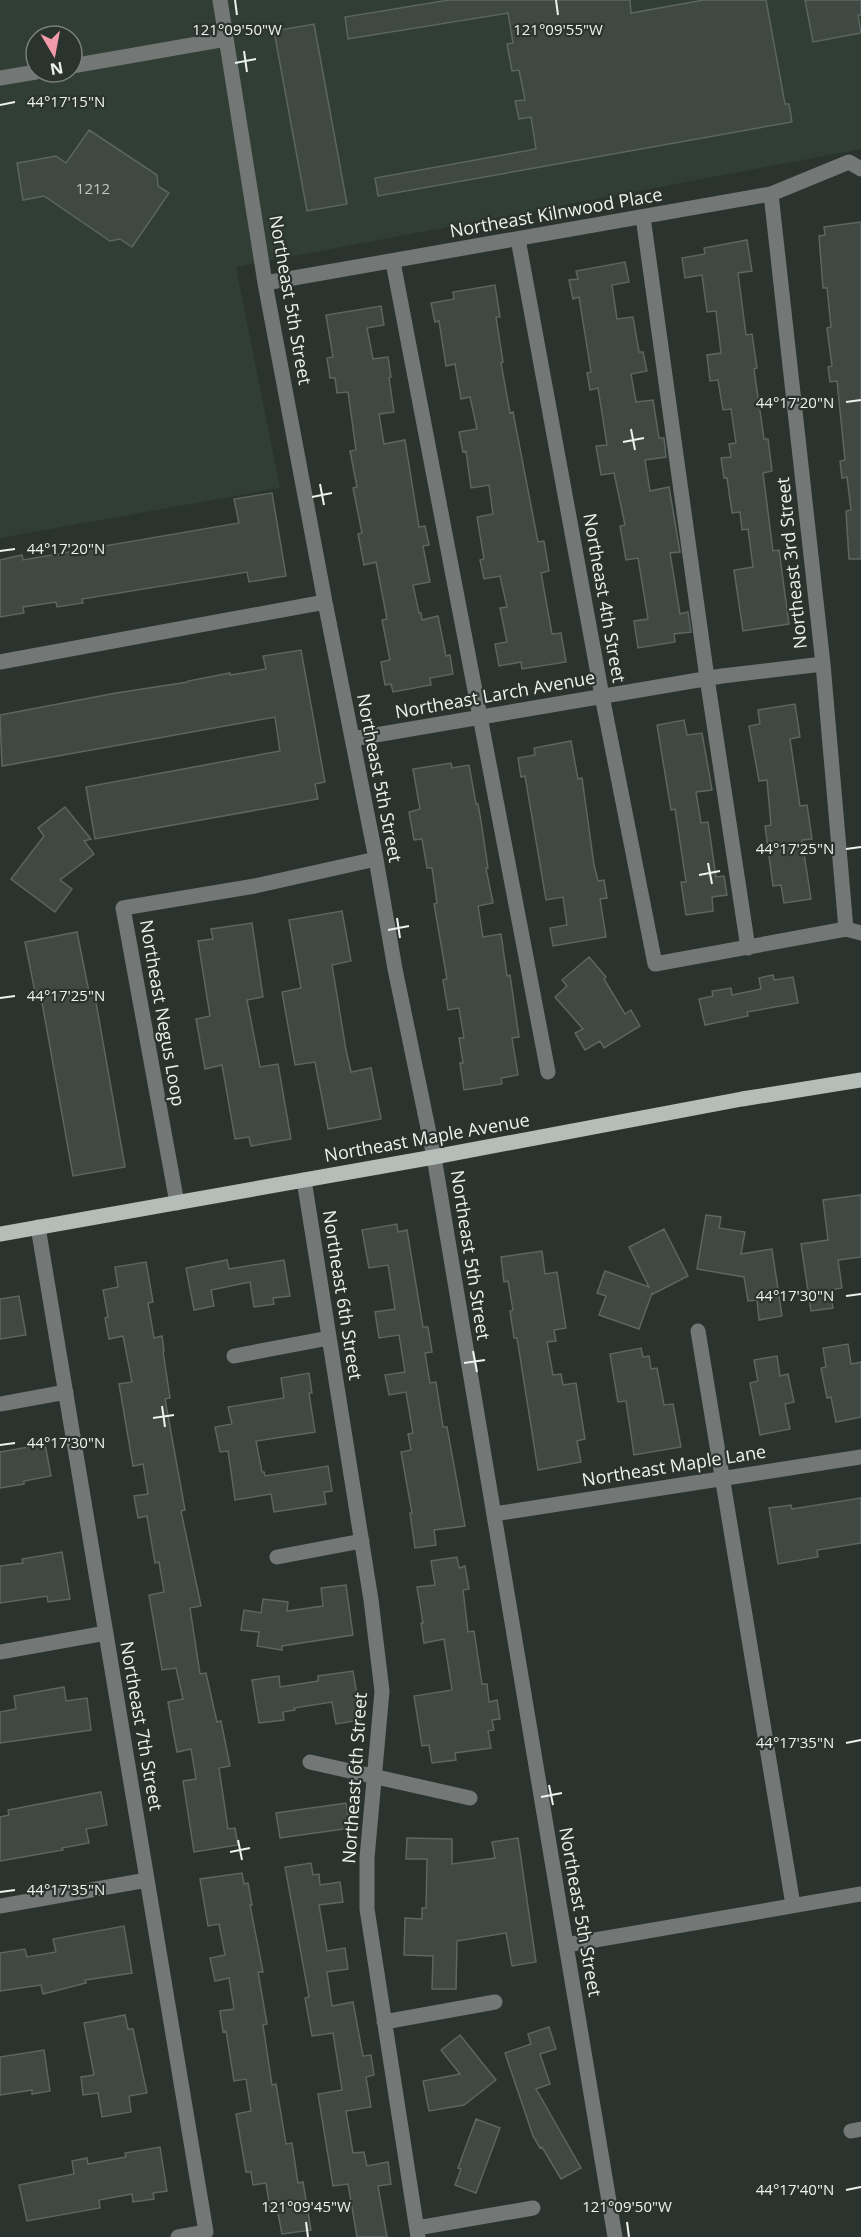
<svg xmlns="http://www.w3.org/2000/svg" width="861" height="2237" viewBox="0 0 861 2237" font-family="'Open Sans',sans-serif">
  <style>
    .built { fill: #303e36; fill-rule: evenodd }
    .building { fill: #404843; stroke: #5c655f; stroke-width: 1.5 }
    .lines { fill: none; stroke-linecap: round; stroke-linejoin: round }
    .minor { stroke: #737775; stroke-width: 15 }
    .major { stroke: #b5bdb8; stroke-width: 15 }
    .ticks { fill: none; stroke: #edf2ef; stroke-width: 2 }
    .labels { text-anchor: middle; stroke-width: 4.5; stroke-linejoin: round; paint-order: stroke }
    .number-label { font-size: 15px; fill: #c2c8c4 }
    .street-label { font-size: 18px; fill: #edf2ef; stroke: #2b332e }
    .ticks-label { font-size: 15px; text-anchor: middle; fill: #edf2ef; stroke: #2b332e; stroke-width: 4.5; stroke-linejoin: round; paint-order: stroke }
  </style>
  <rect width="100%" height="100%" fill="#2b332e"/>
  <path class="built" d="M0 0H861V149L236 267 280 488 0 538ZM36 36H72V72H36Z"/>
  <path class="building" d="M449 0H630L631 13 704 0H766L785 104H789L792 122 378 196 375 178 536 149 531 117 519 119 515 101 525 100 519 70 512 71 507 44 513 43 508 13 348 39 345 17Z
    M805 0H861V15H858L861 33 813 42Z
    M314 24 347 204 307 211 274 31Z
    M89 130 157 175 158 186 169 193 132 247 120 239 110 241 44 196 23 200 17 163 56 156 66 163Z
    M861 222V559H849L846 511 851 510 847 477 842 478 840 461 845 460 837 381 830 382 828 367 832 366 827 328 831 327 827 288H823L819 236 825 235 824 227Z
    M747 240 752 271 738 273 746 335 752 334 757 368 754 369 764 439H768L772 471 763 473 773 551 779 550 789 624 743 631 734 570 753 567 748 529 742 530 740 512 732 513 727 478H724L721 458 731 457 729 444 736 443 731 409 723 410 718 380 710 381 707 355 721 353 716 311 707 312 702 275 685 278 682 258 705 254 704 248Z
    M625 262 629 282 612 285 617 319 633 317 639 352H643L647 371 631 374 636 402 653 400 659 438H664L666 457 645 460 650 491 669 487 680 552 670 553 680 614 688 612 691 632 674 634 675 642 638 648 634 621 648 619 638 558 626 560 620 526 625 525 614 473 601 475 596 446 607 445 598 388 590 390 587 373 591 372 579 297 573 299 569 280 578 279 576 271Z
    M495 285 500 317H496L503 362 501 363 510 413 513 412 538 542 544 541 549 571 541 573 552 634 561 633 566 662 522 669 521 662 499 666 495 644 507 642 500 608 507 607 500 576 484 579 480 560 484 559 477 517 493 514 489 485 471 488 466 451 463 452 459 432 477 429 470 397 461 399 455 364 446 366 439 321 435 322 431 303 454 299 453 292Z
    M381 306 384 325 367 328 373 359 388 357 391 377 389 378 394 412 379 414 384 444 405 440 419 527 425 526 429 545 423 546 430 582 413 585 419 613H421L422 620 438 616 446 656 450 655 453 674 430 678 431 685 393 692 391 684 385 685 381 662 390 660 382 620 387 619 376 562 364 565 358 534 362 533 353 488 357 487 350 451 356 450 348 392 337 393 335 378H330L327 358 333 357 326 315Z
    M272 493 286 576 249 582 247 572 82 599 83 603 57 607 56 602 23 607 24 613 0 617V560L22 555 23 560 239 523 234 499Z
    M301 650 325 782 315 784 318 799 95 839 86 787 280 751 275 717 2 766 0 715 116 693 188 682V681L230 673V675L266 669 263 656Z
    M795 704 800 737 790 739 800 806 807 805 812 839 802 840 811 899 784 903 781 885 773 886 765 826 771 825 767 780 759 781 749 726 760 724 758 710Z
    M684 720 687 735 702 733 712 790 696 792 701 823 708 822 716 877 724 876 727 895 712 897 713 911 686 915 681 882H686L675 809 671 810 657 725Z
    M571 741 578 779 582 778 594 865 598 881 604 880 607 898 600 899 606 937 553 946 550 928 567 925 563 897 546 900 525 776 521 777 518 758 535 755 534 748Z
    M451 763 452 768 469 765 476 804H478L481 821 488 868 486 869 493 903 478 906 483 937 501 934 507 976 510 975 519 1037 512 1038 518 1075 501 1078 502 1084 464 1090 460 1063H463L459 1038H464L459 1008 448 1010 443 980 447 979 434 904 437 903 432 868H427L422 839 414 840 409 812 420 809 413 769Z
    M65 807 91 839 84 841 94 854 60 880 72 889 55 912 11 879 44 836 38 828Z
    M342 911 351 961 332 965 346 1050 351 1072 371 1068 381 1119 328 1129 315 1062 295 1065 282 992 301 988 289 920Z
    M252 923 263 997 247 1000 260 1067 278 1064 291 1139 251 1146 249 1137 235 1139 222 1065 205 1069 196 1019 210 1016 198 941 213 939 211 929Z
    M77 932 89 992 94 991 125 1167 73 1176 40 991 35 992 25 942Z
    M589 957 606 977 604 979 625 1014 631 1010 640 1026 604 1048 600 1041 585 1050 575 1033 583 1029 555 997 567 986 562 980Z
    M773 975 774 980 793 977 798 1003 747 1012 748 1016 705 1025 699 999 713 996 712 991 731 988 732 995 761 989 759 978Z
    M861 1195V1257L838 1260 842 1288 830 1290 833 1308 811 1311 801 1244 828 1240 823 1200Z
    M706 1215 721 1217 719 1228 745 1232 741 1254 772 1249 782 1316 759 1320 757 1300 748 1301 744 1277 697 1269Z
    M397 1224 398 1232 407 1230 423 1327H428L432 1352 425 1353 430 1383 436 1382 443 1427H447L465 1526 434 1530 436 1545 415 1548 410 1513H412L401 1452 411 1450 408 1434 413 1433 406 1392 389 1395 385 1375 405 1372 399 1335 379 1338 375 1312 395 1309 388 1265 369 1268 362 1230Z
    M664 1229 688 1276 653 1294 652 1293 639 1329 599 1315 606 1296 597 1293 605 1271 649 1287 629 1247Z
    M542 1251 545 1274 557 1272 566 1328 554 1330 556 1341 547 1342 553 1375 561 1374 563 1385 576 1383 585 1439 577 1441 581 1462 538 1470 517 1338H514L510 1311 513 1310 508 1281 504 1282 501 1257Z
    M227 1260 229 1269 284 1260 290 1296 273 1298 274 1304 254 1307 250 1282 211 1290 214 1306 194 1310 186 1268Z
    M146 1262 153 1302 148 1303 154 1338 162 1336 164 1351H163L170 1398 165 1399 185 1510 181 1511 201 1606 190 1608 200 1674 206 1673 217 1722 221 1721 230 1766 219 1768 228 1829 235 1828 238 1845 194 1852 183 1781 196 1779 191 1749 177 1752 173 1731 168 1702 183 1699 176 1668 162 1670 149 1595 164 1592 159 1562 155 1563 147 1516 138 1518 134 1496 148 1494 143 1464 133 1466 119 1384 132 1382 123 1336 109 1339 105 1318 108 1317 103 1290 118 1287 115 1267Z
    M19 1296 26 1335 0 1339V1299Z
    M848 1344 851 1364 861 1362V1417L836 1422 831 1397 827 1398 821 1368 826 1367 823 1348Z
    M641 1348 643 1357 649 1356 651 1369 657 1368 664 1405 673 1404 681 1447 634 1455 626 1401 618 1402 610 1354Z
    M777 1356 780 1376 788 1374 794 1402 785 1404 790 1429 760 1435 750 1383 758 1381 754 1360Z
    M309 1373 312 1393H309L315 1432 256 1441 262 1472H264L265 1476 328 1466 332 1491 324 1492 326 1504 274 1512 271 1494 235 1500 228 1451 220 1452 215 1427 232 1424 228 1407 284 1398 281 1378Z
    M45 1444 51 1476 24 1481V1484L0 1488V1452Z
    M861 1498V1543L817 1550 818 1557 778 1564 769 1508 791 1505 792 1509Z
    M62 1552 70 1599 48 1602 47 1596 0 1603V1566L23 1563 22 1559Z
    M457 1557 459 1568 465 1566 469 1589 463 1590 468 1632 474 1631 482 1684H487L489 1702 497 1700 500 1719 492 1720 494 1730 488 1731 491 1748 455 1753 456 1760 432 1763 429 1745 422 1746 414 1696 452 1690 444 1639 424 1643 421 1623H423L417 1587 435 1585 431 1561Z
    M346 1585 353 1635 282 1646V1650L257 1646 259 1632 241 1630 244 1610 261 1613 263 1599 288 1602 287 1611 323 1606 321 1588Z
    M353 1671 361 1720 336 1724 332 1702 294 1708 295 1710 283 1712 284 1720 259 1723 252 1680 279 1676 280 1687 318 1681V1676Z
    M64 1687 66 1701 87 1698 91 1730 0 1743V1712L16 1709 14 1696Z
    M101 1792 107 1825 86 1829 89 1843 62 1848 63 1850 0 1861V1817L9 1815 8 1810Z
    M346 1803 350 1828 280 1838 276 1813Z
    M407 1838 452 1839V1864L495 1858 492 1842 518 1838 536 1962 512 1966 506 1933 457 1941 456 1989H432L433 1956 404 1955 405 1918 422 1919V1908H426L427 1859H406Z
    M311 1863 313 1875 319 1874 320 1885 340 1882 343 1902 319 1905 327 1951 345 1948 348 1969 327 1972 332 2006 353 2002 363 2056 371 2055 374 2075 366 2077 371 2107 346 2111 353 2153 364 2152 367 2166 388 2162 391 2184 378 2186 387 2237H357L348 2184 333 2186 318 2094 342 2090 333 2033 312 2036 305 1998 309 1997 285 1867Z
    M242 1873 244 1884 248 1883 252 1905H250L263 1972H258L267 2024 263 2025 272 2085 276 2084 286 2144 292 2143 298 2183 303 2182 311 2230 282 2234 277 2208 270 2209 266 2183 253 2185 251 2172H246L236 2114 251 2111 246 2079 234 2081 226 2031 223 2032 220 2011 234 2009 229 1978 215 1981 210 1958 225 1955 219 1924 208 1926 200 1879Z
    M124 1926 132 1973 85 1980 86 1983 43 1994 41 1985 0 1991V1953L25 1949 27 1957 56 1952 53 1939Z
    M125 2015 128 2029H133L147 2093 129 2096 131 2112 102 2117 98 2093 83 2095 81 2077 94 2075 84 2023Z
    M549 2027 556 2049 540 2054 550 2084 536 2089 581 2168 561 2179 542 2147 540 2148 533 2136 505 2053 531 2044 528 2034Z
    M460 2035 496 2080 464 2105 429 2111 423 2081 460 2074 441 2050Z
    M44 2050 50 2091 32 2094V2090L0 2095V2057Z
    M476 2119 500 2128 476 2193 455 2185 461 2169 458 2168Z
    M160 2147 167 2191 153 2193 154 2199 133 2202 132 2194 99 2200 100 2208 27 2221 19 2185 74 2174 72 2161 87 2158 88 2164 126 2157 125 2153Z"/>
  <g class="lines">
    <path class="minor" d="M220 0 265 283 325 602 376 859 395 969 434 1157 615 2237
      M72 66 226 39
      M0 78 36 72
      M771 194 823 664 846 929
      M643 217 707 678 748 948
      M518 239 602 696 655 964 846 929 861 933
      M393 262 548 1072
      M265 283 771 194 849 162 861 169
      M0 662 325 602
      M352 739 722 676 823 664
      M304 1180 371 1600 382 1691 367 1858V1909L418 2237
      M177 1203 123 908 255 886 376 859
      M38 1227 206 2232 178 2237
      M698 1331 793 1905
      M234 1356 329 1338
      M0 1404 66 1392
      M494 1514 861 1457
      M277 1557 362 1541
      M0 1652 106 1633
      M310 1762 470 1798
      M0 1906 147 1880
      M566 1945 861 1894
      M384 2022 495 2002
      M851 2131 861 2129
      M417 2228 533 2208"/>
    <path class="major" d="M0 1234 434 1157 742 1099 861 1080"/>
  </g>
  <path class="ticks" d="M235 0 237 15M556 0 558 15M244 51 247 72M235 63 256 59M0 105 15 102M846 402 861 400M631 429 635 450M623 442 644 438M320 484 324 505M312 497 332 493M0 551 15 549M846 849 861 847M708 863 712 884M699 875 720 871M397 918 400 938M388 930 409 926M0 998 15 996M846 1296 861 1294M473 1351 477 1372M464 1363 485 1360M162 1406 165 1427M153 1418 174 1415M0 1445 15 1443M846 1743 861 1740M549 1785 553 1805M541 1797 562 1793M238 1840 242 1860M230 1852 250 1848M0 1892 15 1890M846 2190 861 2187M306 2222 308 2237M627 2222 629 2237"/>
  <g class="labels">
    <g class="number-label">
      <text x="93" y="194">1212</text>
    </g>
    <g class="street-label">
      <text transform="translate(556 213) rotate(-10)" y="6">Northeast Kilnwood Place</text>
      <text transform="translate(290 300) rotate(80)" y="6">Northeast 5th Street</text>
      <text transform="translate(792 563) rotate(-96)" y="6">Northeast 3rd Street</text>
      <text transform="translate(604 598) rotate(80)" y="6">Northeast 4th Street</text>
      <text transform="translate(495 695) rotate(-10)" y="6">Northeast Larch Avenue</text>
      <text transform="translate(379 778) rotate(79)" y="6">Northeast 5th Street</text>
      <text transform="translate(162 1013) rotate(80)" y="6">Northeast Negus Loop</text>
      <text transform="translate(427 1138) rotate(-10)" y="6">Northeast Maple Avenue</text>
      <text transform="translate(470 1255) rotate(81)" y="6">Northeast 5th Street</text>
      <text transform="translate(342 1295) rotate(81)" y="6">Northeast 6th Street</text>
      <text transform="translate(674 1466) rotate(-9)" y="6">Northeast Maple Lane</text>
      <text transform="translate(141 1726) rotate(80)" y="6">Northeast 7th Street</text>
      <text transform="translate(355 1778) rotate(-86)" y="6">Northeast 6th Street</text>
      <text transform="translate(580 1912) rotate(80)" y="6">Northeast 5th Street</text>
    </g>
  </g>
  <g class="ticks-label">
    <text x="237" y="35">121°09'50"W</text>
    <text x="558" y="35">121°09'55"W</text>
    <text x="66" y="107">44°17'15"N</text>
    <text x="795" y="408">44°17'20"N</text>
    <text x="66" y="554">44°17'20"N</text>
    <text x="795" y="854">44°17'25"N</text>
    <text x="66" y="1001">44°17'25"N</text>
    <text x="795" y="1301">44°17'30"N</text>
    <text x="66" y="1448">44°17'30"N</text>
    <text x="795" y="1748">44°17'35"N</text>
    <text x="66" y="1895">44°17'35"N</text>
    <text x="795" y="2195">44°17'40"N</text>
    <text x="306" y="2212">121°09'45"W</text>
    <text x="627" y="2212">121°09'50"W</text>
  </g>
  <g transform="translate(54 54) rotate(170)"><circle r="28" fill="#2b332e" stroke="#797f7b" stroke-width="1.5"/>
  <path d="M0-4.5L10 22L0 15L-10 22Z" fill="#f39aaa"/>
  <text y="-9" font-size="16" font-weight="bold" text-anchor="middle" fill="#edf2ef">N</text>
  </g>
</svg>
